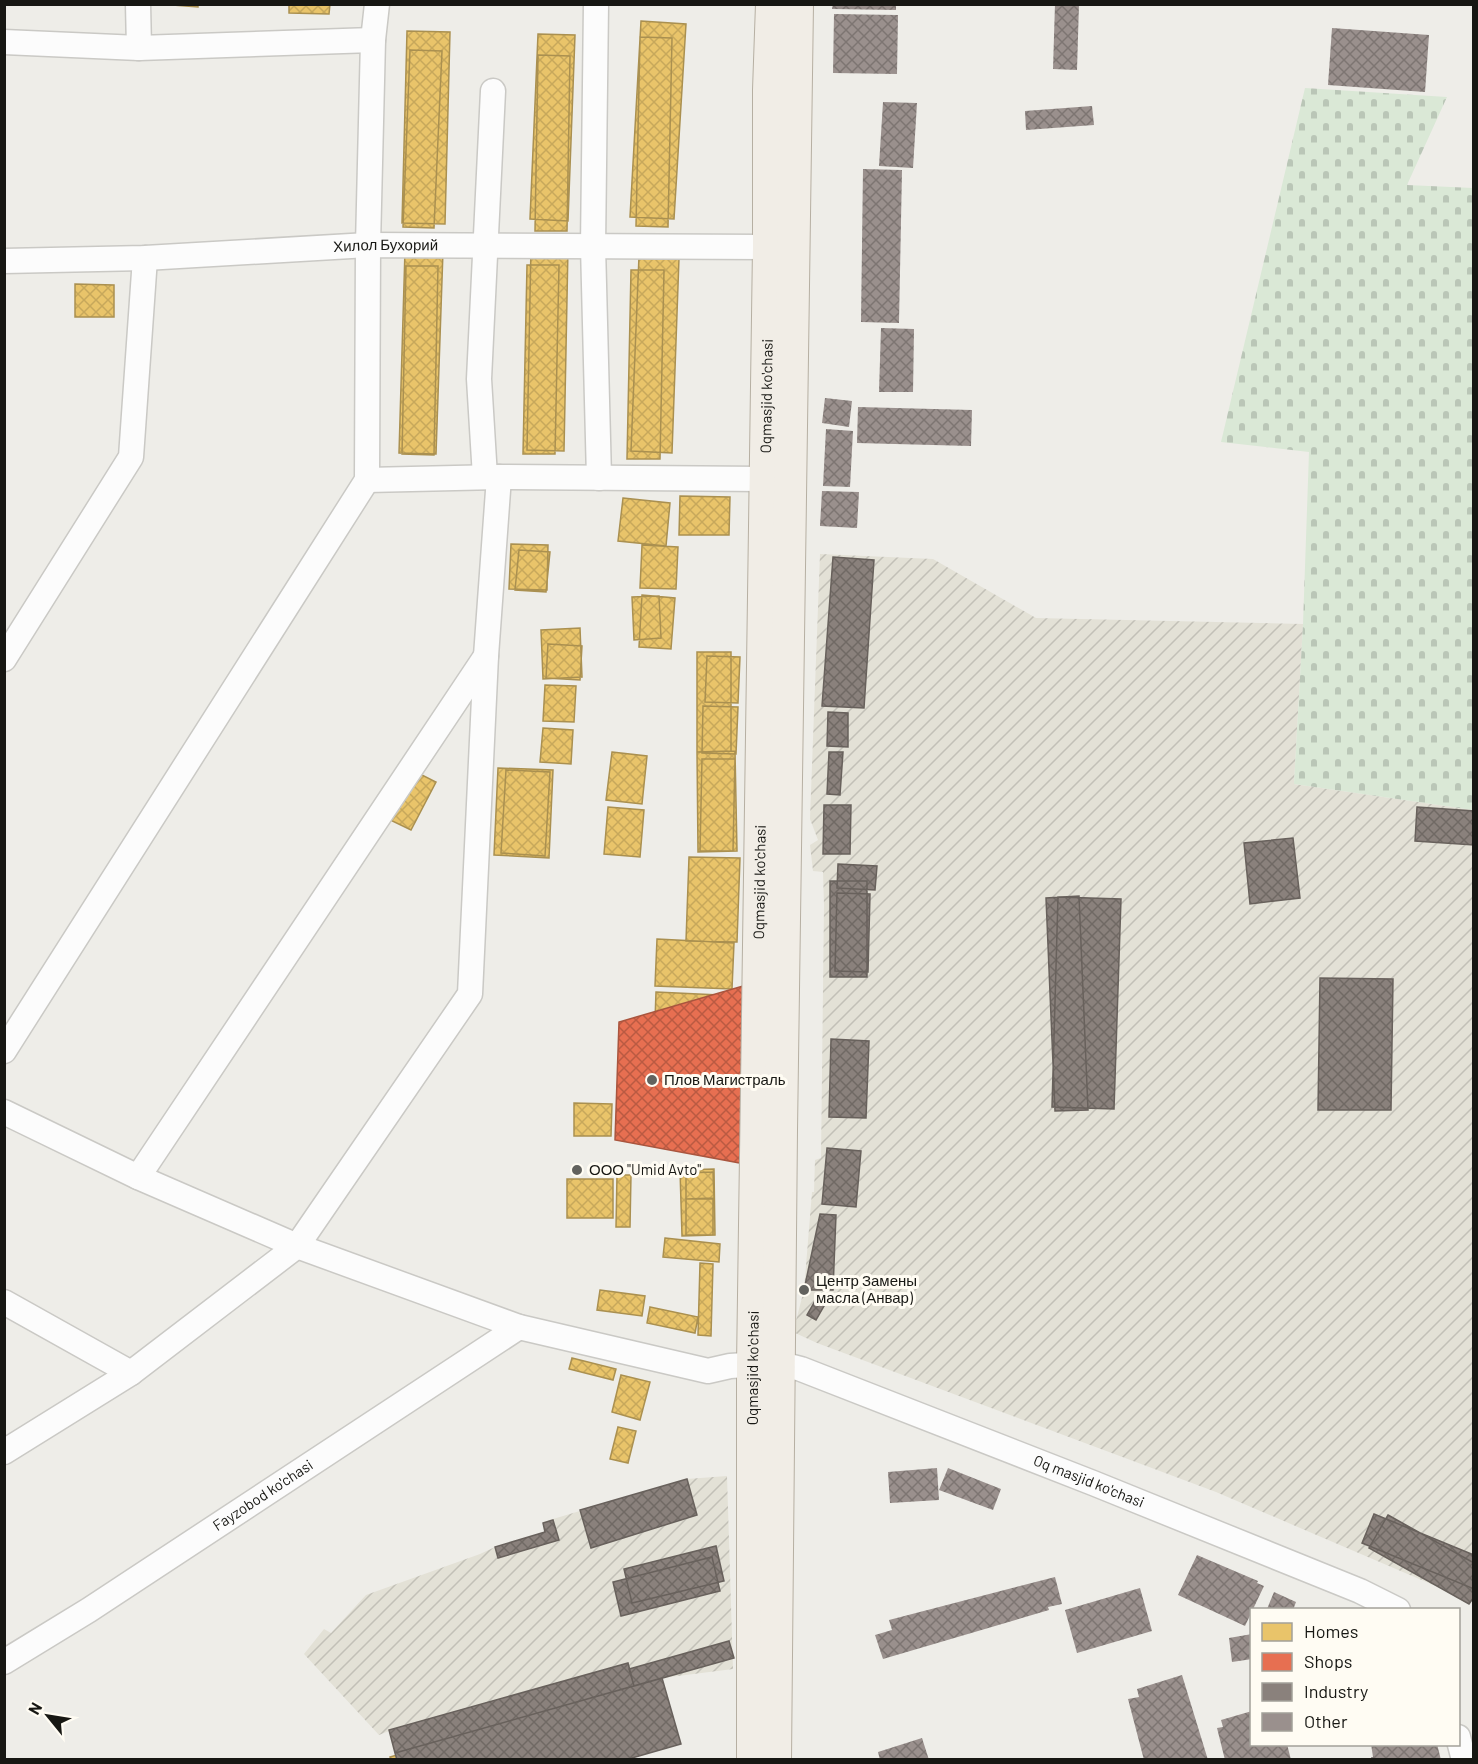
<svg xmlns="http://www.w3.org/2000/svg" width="1478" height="1764" viewBox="0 0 1478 1764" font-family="Barlow,sans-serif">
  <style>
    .industrial { fill: url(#industrial-furrows) }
    .cemetery { fill: url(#cemetery-stones) }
    .homes { fill: url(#homes-cross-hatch); stroke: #aa9050; stroke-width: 1.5 }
    .shops { fill: url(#shops-cross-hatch); stroke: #a9553e; stroke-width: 1.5 }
    .industry { fill: url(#industry-cross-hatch); stroke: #68615c; stroke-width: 1.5 }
    .building { fill: url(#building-cross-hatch) }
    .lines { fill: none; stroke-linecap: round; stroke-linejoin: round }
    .minor-casing { stroke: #cac9c5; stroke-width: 27 }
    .major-casing { stroke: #b6afa2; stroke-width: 34 }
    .minor { stroke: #fcfcfc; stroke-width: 24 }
    .major { stroke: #f1ede6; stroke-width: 32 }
    .poi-dot { fill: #62625e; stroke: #fffcf3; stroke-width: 2 }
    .labels { text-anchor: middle; stroke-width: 6; stroke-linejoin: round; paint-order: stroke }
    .street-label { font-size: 15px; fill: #171713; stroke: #fffcf3 }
    .poi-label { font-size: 15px; fill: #171713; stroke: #fffcf3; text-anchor: start }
  </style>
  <defs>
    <pattern id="industrial-furrows" width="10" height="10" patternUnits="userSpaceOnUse" patternTransform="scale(1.5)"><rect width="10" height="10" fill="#e3e1d6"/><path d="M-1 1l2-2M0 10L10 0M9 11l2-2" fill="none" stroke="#c2c0b7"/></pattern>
    <pattern id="cemetery-stones" width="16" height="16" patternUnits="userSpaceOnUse" patternTransform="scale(1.5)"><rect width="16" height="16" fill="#dae8d6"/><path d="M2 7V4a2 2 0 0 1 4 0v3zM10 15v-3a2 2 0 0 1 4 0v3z" fill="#bac6b7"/></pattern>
    <pattern id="homes-cross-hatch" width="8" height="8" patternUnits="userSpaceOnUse" patternTransform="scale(1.5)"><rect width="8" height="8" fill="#e9c46a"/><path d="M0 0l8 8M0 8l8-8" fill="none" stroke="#c7a85b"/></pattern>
    <pattern id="shops-cross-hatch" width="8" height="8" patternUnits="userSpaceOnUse" patternTransform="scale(1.5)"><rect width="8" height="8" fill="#e76f51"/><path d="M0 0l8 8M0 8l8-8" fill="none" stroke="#ba5a42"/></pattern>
    <pattern id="industry-cross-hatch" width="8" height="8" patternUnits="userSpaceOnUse" patternTransform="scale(1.5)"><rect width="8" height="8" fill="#8a817c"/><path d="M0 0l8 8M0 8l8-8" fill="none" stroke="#706964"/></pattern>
    <pattern id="building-cross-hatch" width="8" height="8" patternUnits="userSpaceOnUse" patternTransform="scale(1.5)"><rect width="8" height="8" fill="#9a908d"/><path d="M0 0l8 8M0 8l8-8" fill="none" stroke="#7d7572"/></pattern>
  </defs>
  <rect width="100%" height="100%" fill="#eeede8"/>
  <path class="industrial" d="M820 554 933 559 1036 618 1303 624 1294 784 1473 810V1602L1216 1492 817 1343 793 1332 804 1290 812 1192H814L815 1160 821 1158 824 905 823 872 813 871 810 845 818 840 810 819Z
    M727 1476 733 1669 662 1678 395 1753 389 1731 379 1735 304 1654 324 1629 331 1633 366 1595 480 1554 495 1547 545 1532 543 1522 687 1479Z"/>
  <path class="cemetery" d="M1305 88 1447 97 1407 185 1473 188V810L1294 784 1303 624 1309 452 1221 442Z"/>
  <path class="homes" d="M159 4H198V7Z
    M289 4H330L329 14 289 13Z
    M641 21 686 24 674 219 630 217Z
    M407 31 450 32 445 224 402 223Z
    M538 34 575 35 568 221 530 219Z
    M640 37 672 38 668 227 636 226Z
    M410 50 442 51 434 228 403 227Z
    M538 55 570 56 567 231H535Z
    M531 247 568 248 564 451 527 450Z
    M405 250 443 251 436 454 399 453Z
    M639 256 679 258 672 453 631 451Z
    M527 265H559L555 454H523Z
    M406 266H438L434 455 402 454Z
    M631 270H664L660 459H627Z
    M75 284 114 285V317H75Z
    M680 496 730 497 729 535H679Z
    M623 498 670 503 666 546 618 541Z
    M511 544 548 545 547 590 509 589Z
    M642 545 678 547 676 589 640 588Z
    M519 550 550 552 546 592 515 590Z
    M642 595 675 598 671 649 639 647Z
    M659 596 661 638 634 640 632 597Z
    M580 628 582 677 543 679 541 630Z
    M548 644 582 646 580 680 546 678Z
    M697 652H731V751L697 752Z
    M707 656 740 657 738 703 705 702Z
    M545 685 576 686 574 722 543 721Z
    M703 706 738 707 736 754 702 753Z
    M543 728 573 730 571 764 540 762Z
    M735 751 737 851 698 852 697 752Z
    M612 752 647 756 642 804 606 800Z
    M702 759H735L733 851H700Z
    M498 768 553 770 549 858 494 855Z
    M410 769 436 782 411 830 386 818Z
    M506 770 550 772 545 856 501 853Z
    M608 807 644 810 640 857 604 854Z
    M689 857 740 858 737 942 686 941Z
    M657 939 734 943 732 989 655 986Z
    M656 992 719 995 717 1024 655 1020Z
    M574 1103 612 1104 611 1136H574Z
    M714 1169 715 1235 682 1236 680 1170Z
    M713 1172 714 1198 686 1199V1173Z
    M617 1175H631L630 1227H616Z
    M567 1179H613V1218H567Z
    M686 1199H713V1235H686Z
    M665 1238 720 1244 719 1262 663 1257Z
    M700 1263 713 1264 711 1336 698 1335Z
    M600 1290 645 1296 642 1316 597 1310Z
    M650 1307 698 1317 695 1333 647 1323Z
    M572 1358 616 1369 613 1380 569 1369Z
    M621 1375 650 1382 640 1420 612 1412Z
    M618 1427 636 1431 628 1463 610 1459Z
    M606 1695 624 1760H391L390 1757Z"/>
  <path class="shops" d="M743 986 740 1163 615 1140 619 1022Z"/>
  <path class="industry" d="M833 557 874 560 864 708 822 706Z
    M828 712 848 713V747L827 746Z
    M829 752H843L840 795 827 794Z
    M824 805H851L850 854H823Z
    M1417 807 1474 811V845L1415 841Z
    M1293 838 1300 898 1250 904 1244 843Z
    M838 864 877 866 875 890 837 888Z
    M830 881H867V977H830Z
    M837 893 870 894 868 972 835 971Z
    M1079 896 1088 1110 1055 1111 1046 898Z
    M1058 897 1121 899 1114 1109 1052 1107Z
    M1320 978 1393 979 1391 1110H1318Z
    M831 1039 869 1041 866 1118 829 1117Z
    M827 1148 861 1151 856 1207 822 1204Z
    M820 1214 836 1215 833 1290H804Z
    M819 1294 828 1299 816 1320 807 1315Z
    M687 1479 697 1515 591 1548 580 1510Z
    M1374 1514 1474 1555V1589L1362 1543Z
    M1388 1515 1474 1563V1597L1469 1604 1369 1548Z
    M553 1520 559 1540 498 1558 495 1547 545 1532 543 1523Z
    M716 1546 724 1581 632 1603 624 1569Z
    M712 1557 720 1591 621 1616 613 1582Z
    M729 1641 734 1658 634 1686 629 1669Z
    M628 1663 634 1686 395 1753 389 1730Z
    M662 1678 681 1744 625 1760H397L395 1753Z"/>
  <path class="building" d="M833 4H896V10L832 9Z
    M1055 4H1079L1077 70 1053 69Z
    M834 14 898 15 897 74 833 73Z
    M1332 28 1429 35 1425 92 1328 85Z
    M883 102 917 103 913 168 879 166Z
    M1092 106 1094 125 1026 130 1025 111Z
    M863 169 902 170 899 323 861 322Z
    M881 328 914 329 913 392H879Z
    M825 398 852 401 849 427 822 423Z
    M858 407 972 410 971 446 857 443Z
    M826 429 853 431 850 487 823 486Z
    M822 491 859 492 857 528 820 526Z
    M937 1468 939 1500 890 1503 888 1472Z
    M948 1468 1001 1489 993 1510 939 1490Z
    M1197 1555 1258 1581 1257 1583 1264 1586 1245 1626 1178 1595Z
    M1055 1577 1062 1604 1048 1607 1049 1610 883 1659 875 1635 892 1630 889 1620Z
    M1140 1588 1152 1631 1077 1653 1065 1610Z
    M1274 1592 1296 1602 1293 1610 1267 1609Z
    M1252 1634V1659L1232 1662 1229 1638Z
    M1182 1675 1208 1760H1144L1128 1699 1139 1697 1137 1689Z
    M1252 1711V1744H1287L1291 1760H1225L1217 1728 1223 1727 1221 1720Z
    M922 1738 929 1760H880L878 1752Z
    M1371 1744H1437L1441 1760H1371V1757H1373Z"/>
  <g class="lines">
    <g class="minor-casing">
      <g id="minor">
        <path d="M138 4 139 48"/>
        <path d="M596 4 593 246 599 478"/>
        <path d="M4 42 139 48 373 40"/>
        <path id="s1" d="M4 261 145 258 368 245 769 247"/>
        <path d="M485 477 479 379 493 91"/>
        <path d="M367 480 499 477 766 479"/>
        <path d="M4 659 131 457 145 258"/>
        <path d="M4 1051 367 480 368 245 373 40 377 4"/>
        <path id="s2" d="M4 1112 138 1177 297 1246 519 1327 708 1371 730 1366 778 1363 801 1369 1093 1483 1360 1591 1398 1610"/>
        <path d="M138 1177 486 656"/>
        <path d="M4 1302 131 1373"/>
        <path d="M4 1452 131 1373 297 1246 470 994 486 656 499 477"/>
        <path id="s3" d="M4 1662 89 1610 519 1327"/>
        <path d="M1458 1737 1464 1760"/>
      </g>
    </g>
    <g class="major-casing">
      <g id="major">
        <path id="s4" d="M753 1760V1365L769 247V90L772 4"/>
        <path d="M775 1760 781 1130 797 4"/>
      </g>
    </g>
    <use href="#minor" class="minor"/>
    <use href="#major" class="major"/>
  </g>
  <g class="poi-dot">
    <circle cx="652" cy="1080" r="6"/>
    <circle cx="577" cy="1170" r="6"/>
    <circle cx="804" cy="1290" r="6"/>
  </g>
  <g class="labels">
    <g class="street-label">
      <text dy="5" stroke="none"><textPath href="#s1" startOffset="382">Хилол Бухорий</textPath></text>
      <text dy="5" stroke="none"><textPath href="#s4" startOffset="1364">Oqmasjid ko'chasi</textPath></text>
      <text dy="5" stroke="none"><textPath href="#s4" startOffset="878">Oqmasjid ko'chasi</textPath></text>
      <text dy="5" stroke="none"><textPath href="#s4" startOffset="392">Oqmasjid ko'chasi</textPath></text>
      <text dy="5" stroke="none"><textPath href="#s2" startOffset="1156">Oq masjid ko'chasi</textPath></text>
      <text dy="5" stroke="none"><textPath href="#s3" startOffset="308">Fayzobod ko'chasi</textPath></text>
    </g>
    <g class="poi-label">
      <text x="664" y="1085">Плов Магистраль</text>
      <text x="589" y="1175">ООО "Umid Avto"</text>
      <text x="816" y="1286">Центр Замены<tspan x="816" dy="17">масла (Анвар)</tspan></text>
    </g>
  </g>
  <rect width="1478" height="1764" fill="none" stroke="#171713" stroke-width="12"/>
  <rect x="1250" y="1608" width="210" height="138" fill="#fffcf3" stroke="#a2a099" stroke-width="1.5"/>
  <rect x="1262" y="1623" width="30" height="18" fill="#e9c46a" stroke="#a2a099" stroke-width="1.5"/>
  <text x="1304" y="1638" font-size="18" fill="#171713">Homes</text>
  <rect x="1262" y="1653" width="30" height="18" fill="#e76f51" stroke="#a2a099" stroke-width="1.5"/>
  <text x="1304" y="1668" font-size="18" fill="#171713">Shops</text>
  <rect x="1262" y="1683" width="30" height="18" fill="#8a817c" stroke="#a2a099" stroke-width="1.5"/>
  <text x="1304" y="1698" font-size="18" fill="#171713">Industry</text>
  <rect x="1262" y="1713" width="30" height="18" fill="#9a908d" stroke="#a2a099" stroke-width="1.5"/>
  <text x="1304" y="1728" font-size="18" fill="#171713">Other</text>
  <g transform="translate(48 1716) rotate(300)" stroke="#fffcf3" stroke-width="4.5" paint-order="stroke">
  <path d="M0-4.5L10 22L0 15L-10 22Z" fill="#171713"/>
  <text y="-9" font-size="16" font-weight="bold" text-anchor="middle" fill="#171713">N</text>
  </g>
</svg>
